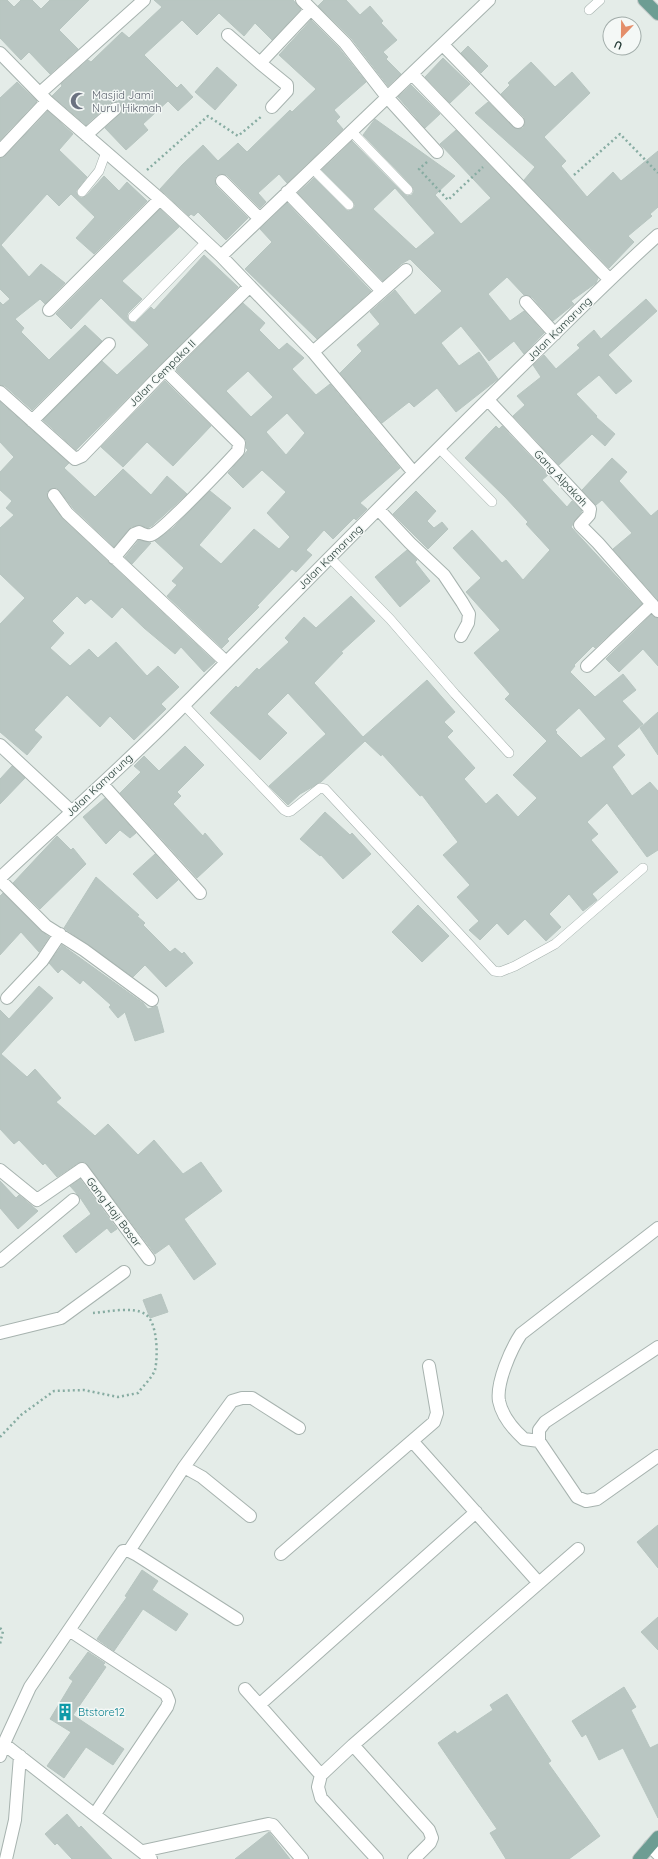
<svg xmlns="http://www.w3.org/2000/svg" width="658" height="1859" viewBox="0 0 658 1859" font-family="Quicksand,sans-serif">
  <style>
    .building { fill: #b9c6c2; stroke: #b7c5c0; fill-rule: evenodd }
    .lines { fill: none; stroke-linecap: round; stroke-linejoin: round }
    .lane-casing { stroke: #a7b3af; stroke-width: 10 }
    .street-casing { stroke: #a7b3af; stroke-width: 14 }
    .primary-casing { stroke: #c2c8c7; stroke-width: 14 }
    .path { stroke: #87aca2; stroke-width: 2.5; stroke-dasharray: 2 3; stroke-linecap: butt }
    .lane { stroke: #fff; stroke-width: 9 }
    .street { stroke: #fff; stroke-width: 12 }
    .primary { stroke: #6d9d93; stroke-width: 12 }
    .labels { text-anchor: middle; stroke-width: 3; stroke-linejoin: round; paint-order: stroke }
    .worship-label { font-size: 11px; fill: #5b616d; stroke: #f4f8f6; text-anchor: start }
    .street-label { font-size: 11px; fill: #253b36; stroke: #f4f8f6 }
    .culture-label { font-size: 11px; fill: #0d838f; stroke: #f4f8f6; text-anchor: start }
  </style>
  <rect width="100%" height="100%" fill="#e4ece8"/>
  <path class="building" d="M0 0H7L14 7 21 0H32L41 9 50 0H89L59 30 78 49 50 74 29 52 21 60 0 38Z
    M154 0H293L301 9 272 40 255 23 244 36 219 13 197 35 182 20 144 55 177 88 181 84 193 97 178 111 168 101 143 124 148 130 126 150 105 128 122 112 120 104 117 102 110 103 86 125 52 96 62 86 61 84 88 60 91 62 122 32 129 38 162 7Z
    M324 0H346L360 15 370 6 383 21 381 23 397 40 383 52 388 57 386 59 401 74 388 86 351 38 318 6Z
    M311 20 339 48 366 82 334 110 340 117 336 121 343 129 287 183 279 174 258 193 266 202 260 208 227 175 220 174 216 176 215 179 216 186 248 218 226 240 198 212 194 216 191 214 189 216 160 189 182 165 203 145 218 161 238 143 247 152 290 110 292 112 316 89 279 55Z
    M468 46 488 66 481 73 461 53Z
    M443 58 470 84 450 103 425 77Z
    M531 62 555 87 572 72 590 93 544 137 566 161 561 166 587 197 613 172 621 181 658 151V207L650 214 652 216 628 236 634 242 609 268 524 180 535 167 475 113 488 102 513 127 519 129 523 128 525 124 524 117 501 94 510 85 508 83Z
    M217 67 237 85 215 110 195 92Z
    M17 82 37 101 0 140V98Z
    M411 85 440 114 425 128 398 97Z
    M48 111 73 134 59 150 87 177 76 191 78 196 81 198 86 196 104 176 119 191 127 182 147 201 94 254 76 238 95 217 71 194 59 206 47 194 1 245 29 277 41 264 65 283 45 304 40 299 15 319 24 328 21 332 49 360 85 325 102 341 32 410 5 386 0 385V302L3 305 10 299 0 289V158L5 156Z
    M375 119 455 176 435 195 461 224 491 198 440 144 456 130 598 278 596 283 571 301 574 304 553 321 532 297 524 295 507 277 488 294 510 321 524 311 544 333 524 354 514 341 489 361 461 326 441 343 459 366 479 352 498 379 456 412 437 388 414 407 409 402 382 423 340 373 362 351 357 345 380 324 370 312 395 290 415 315 442 291 410 259 401 264 383 281 298 193 314 178 345 209 348 211 353 209 355 206 353 201 322 170 352 141 404 194 407 196 412 195 414 191 412 186 363 135ZM395 188 435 233 416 249 373 209Z
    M287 203 371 291 317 339 245 269 272 242 260 229Z
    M160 209 179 227 122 281 142 299 128 313 127 316 129 321 135 323 151 307 154 310 204 255 238 287 76 450 43 420 102 361 117 375 149 345 101 298 71 329 56 314Z
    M646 299 657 311 608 355 632 381 616 394 599 375 576 394 597 416 596 417 615 434 605 446 592 434 559 465 513 416 525 405 517 396 541 377 533 365 544 355 556 369 580 348 577 345 594 330 601 339Z
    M243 303 265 323 259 330 279 350 287 343 304 358 292 369 316 395 330 384 400 468 360 503 367 509 356 520 354 518 333 539 324 530 306 550 312 555 296 572 292 569 257 606 259 607 227 639 229 641 222 648 167 596 177 585 172 581 184 568 155 541 173 528 210 491 231 508 199 545 221 564 254 529 279 549 290 537 267 513 286 492 262 470 243 488 228 473 248 450 246 448V440L176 370ZM248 371 273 397 251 417 226 391ZM287 413 305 433 286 455 266 432Z
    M165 381 211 426 173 466 147 442 123 467 101 447Z
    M0 402 69 463 64 468 95 497 123 469 151 495 167 476 187 494 153 525 148 528 140 525 131 527 114 547 73 508 57 488 50 489 47 492 48 499 62 518 215 662 204 672 181 647 175 654 144 628 122 607 112 618 91 599 85 604 77 596 52 621 64 633 50 648 70 666 89 649 98 658 116 642 147 676 158 666 179 687 161 704 166 709 134 740 110 716 100 727 67 695 34 730 42 737 27 755 0 732V624L25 598 0 574V528L14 515 6 508 12 501 0 490V472L14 457 0 442Z
    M496 426 499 429 502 426 548 475 542 480 567 507 572 501 582 511 571 527 642 604 595 648 593 646 574 665 575 666 570 672 595 697 623 674 636 690 622 701 643 724 617 746 625 755 612 767 632 796 650 782 658 791V850L647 857 607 803 587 822 598 834 591 840 618 872 592 894 597 900 583 911 569 894 549 914 561 927 546 941 525 919 508 935 497 923 480 940 469 930 479 921 457 897 470 885 443 855 458 842 422 795 420 796 382 754 381 756 365 741 321 782 300 794 288 805 269 786 326 734 288 693 267 714 287 733 260 760 210 713 236 686 238 688 257 668 259 670 289 642 285 638 304 617 316 628 351 596 375 621 341 652 343 653 314 683 363 737 427 680 455 712 444 722 453 731 447 737 475 768 464 779 486 804 497 794 518 817 537 798 513 775 547 741 505 699 510 694 474 653 500 630 466 592 481 578 453 548 472 530 502 563 506 560 523 580 550 550 526 524 528 522 505 497 465 458ZM579 708 606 739 581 758 556 733 557 732 555 730Z
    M612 458 627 472 619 481 651 516 658 510V600L613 549 632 533 602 500 596 505 582 490Z
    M416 491 436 511 427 521 434 528 442 522 448 529 428 549 393 514Z
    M139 540 151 543 132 564 125 557Z
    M407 550 417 560 415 562 430 581 400 607 375 577Z
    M651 615 658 618V666L643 649 619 672 606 659Z
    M658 712V755L640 728Z
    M185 746 204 765 177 792 181 796 173 804 203 836 205 833 223 854 197 878 120 793 141 772 134 766 144 756 159 771Z
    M12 766 25 778 0 804V779Z
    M105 798 136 833 130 838 120 830 106 844 83 817Z
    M325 812 350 835 352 833 371 854 343 879 321 855 320 856 300 839Z
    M57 836 71 850 73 848 86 864 40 909 13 883Z
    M155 854 178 880 157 899 133 874Z
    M96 877 139 915 137 916 145 923 143 925 170 952 175 948 182 954 184 952 193 963 166 987 145 965 133 977 64 928Z
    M3 893 41 931 49 937 39 952 21 932 0 955V896Z
    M418 905 449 936 422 962 392 932Z
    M62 945 143 1003 148 1009 157 1006 164 1032 135 1041 125 1012 118 1018 109 1007 111 1005 83 980 80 984 62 969 58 973 49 963Z
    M39 986 53 998 1 1054 27 1077 35 1069 61 1098 56 1102 95 1136 108 1124 138 1155 154 1140 183 1174 201 1162 222 1191 184 1219 216 1264 194 1280 169 1244 155 1254 85 1162 78 1163 57 1177 45 1163 43 1165 19 1140 14 1144 0 1129V1010L9 1019Z
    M80 1179 117 1229 111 1233 107 1228 76 1253 63 1236 91 1214 79 1196 70 1186Z
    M0 1181 16 1198 19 1195 38 1211 18 1229 0 1208Z
    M161 1294 168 1312 150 1318 143 1300Z
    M658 1525V1568L637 1542Z
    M142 1570 158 1581 152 1590 188 1614 176 1631 143 1609 114 1651 97 1639 127 1597 125 1596Z
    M658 1617V1650L641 1632Z
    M88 1652 105 1663 103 1665 106 1667 73 1715 124 1749 113 1765 86 1747 64 1778 47 1766 71 1732 50 1719 73 1681 69 1678Z
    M624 1687 636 1707 631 1710 650 1748 658 1744V1818L623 1748 599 1760 586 1734 582 1737 572 1721Z
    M507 1694 551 1761 548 1763 600 1836 569 1859H506L490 1833 497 1829 438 1743 455 1731 457 1734 493 1710 490 1705Z
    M67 1814 79 1828 81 1826 112 1859H72L57 1843 55 1845 45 1834Z
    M269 1832 290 1859H235Z"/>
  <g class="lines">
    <g class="lane-casing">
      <path id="lane" d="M589 10 600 0
        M351 131 408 190
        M312 168 349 205
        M82 192 99 171 106 152
        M133 317 206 242
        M439 448 492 502
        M329 557 390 619 455 694 509 753
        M184 705 284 810 288 812 291 811 320 788 325 789 494 971 500 972 515 966 555 944 643 868"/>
    </g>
    <g class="street-casing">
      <path id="street" d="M302 0 345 43 387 97 437 152
        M228 35 260 63
        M443 45 518 122
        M0 53 47 101 160 199 221 256 313 352 414 473
        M412 74 609 279
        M40 93 144 0
        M272 107 287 91V85L260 63 311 9
        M86 135 115 109
        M0 151 47 101
        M222 181 259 218
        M287 192 382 291
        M221 256 489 0
        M526 302 555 334
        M49 310 160 199
        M313 352 406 270
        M0 392 75 459 82 456 165 370 250 286
        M488 400 590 509 589 515 580 525 598 543 658 611
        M32 421 109 344
        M54 495 67 513 226 662
        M378 509 410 543 444 575 462 602 469 614 468 623 461 636
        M114 558 134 534 139 532C143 534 147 536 151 535 162 532 227 463 238 451L239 443 165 370
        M587 666 652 604
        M0 745 71 811
        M102 784 200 893
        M0 878C62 820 126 764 185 704 299 589 412 473 528 360 571 318 613 275 658 235
        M0 880 46 926 84 950 152 1000
        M7 998 42 961 60 934
        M0 1170 37 1200 82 1169 149 1259
        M0 1261 73 1200
        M0 1333 61 1318 124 1272
        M658 1347 545 1422 539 1430V1441L577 1497 586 1501 597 1499 658 1456
        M539 1441 524 1439C513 1429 502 1416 499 1401 496 1383 511 1349 521 1334L658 1228
        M413 1442 538 1582
        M184 1467 202 1477 250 1516
        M129 1551 184 1467 232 1401 242 1398H252L299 1428
        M281 1554 434 1422 437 1413 429 1366
        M69 1630 166 1694 169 1701 167 1707 95 1814
        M245 1689 321 1775
        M259 1705 476 1512
        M4 1744 151 1859
        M353 1745 429 1830 432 1838 430 1843 414 1859
        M0 1756 6 1739 30 1687 123 1551H129L137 1555 237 1619
        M650 1846 658 1854
        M143 1851 268 1824 273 1825 302 1859
        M6 1859 15 1820 20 1756
        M377 1859 321 1798 318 1787 321 1775 353 1745 578 1549"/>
    </g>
    <g class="primary-casing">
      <path id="primary" d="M644 0 658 14
        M639 1859 658 1837"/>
    </g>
    <path class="path" d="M427 162 419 169 448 200 483 167
      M147 170 208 116 238 136 262 116
      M574 175 620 134 658 173
      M0 1437 21 1415 54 1391 84 1390 118 1397 138 1393C143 1386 152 1378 155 1370 158 1357 158 1322 145 1314 133 1306 107 1312 93 1313
      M0 1628 3 1631 0 1644"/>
    <use href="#lane" class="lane"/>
    <use href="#street" class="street"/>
    <use href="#primary" class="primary"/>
  </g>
  <defs>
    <g id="mosque-bare" transform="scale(1.38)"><path d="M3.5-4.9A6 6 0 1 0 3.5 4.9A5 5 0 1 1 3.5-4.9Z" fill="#6b7280" stroke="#f4f8f6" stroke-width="2.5" paint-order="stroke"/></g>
    <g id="building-bare" transform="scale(1.38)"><path d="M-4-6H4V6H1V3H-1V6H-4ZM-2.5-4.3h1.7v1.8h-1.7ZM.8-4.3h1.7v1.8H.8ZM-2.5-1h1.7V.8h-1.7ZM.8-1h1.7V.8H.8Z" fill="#0f9aa8" stroke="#f4f8f6" stroke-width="2.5" paint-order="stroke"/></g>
  </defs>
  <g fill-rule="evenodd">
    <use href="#mosque-bare" x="79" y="101"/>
    <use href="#building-bare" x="65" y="1712"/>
  </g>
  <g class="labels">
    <g class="worship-label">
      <text x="92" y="99">Masjid Jami<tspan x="92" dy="13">Nurul Hikmah</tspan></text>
    </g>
    <g class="street-label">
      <text transform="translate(559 329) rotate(-45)" y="4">Jalan Kamarung</text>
      <text transform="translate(162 373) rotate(-45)" y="4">Jalan Cempaka II</text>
      <text transform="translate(561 478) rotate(47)" y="4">Gang Alpakah</text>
      <text transform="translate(330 557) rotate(-45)" y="4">Jalan Kamarung</text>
      <text transform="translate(99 785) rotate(-43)" y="4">Jalan Kamarung</text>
      <text transform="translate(114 1212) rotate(53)" y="4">Gang Haji Basar</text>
    </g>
    <g class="culture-label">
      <text x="78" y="1716">Btstore12</text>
    </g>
  </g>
  <g transform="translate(622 36) rotate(202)"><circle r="19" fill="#f4f8f6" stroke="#a1aca9"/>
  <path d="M0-3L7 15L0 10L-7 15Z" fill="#e48e6a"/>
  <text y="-6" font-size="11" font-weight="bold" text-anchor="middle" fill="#253b36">U</text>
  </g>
</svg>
